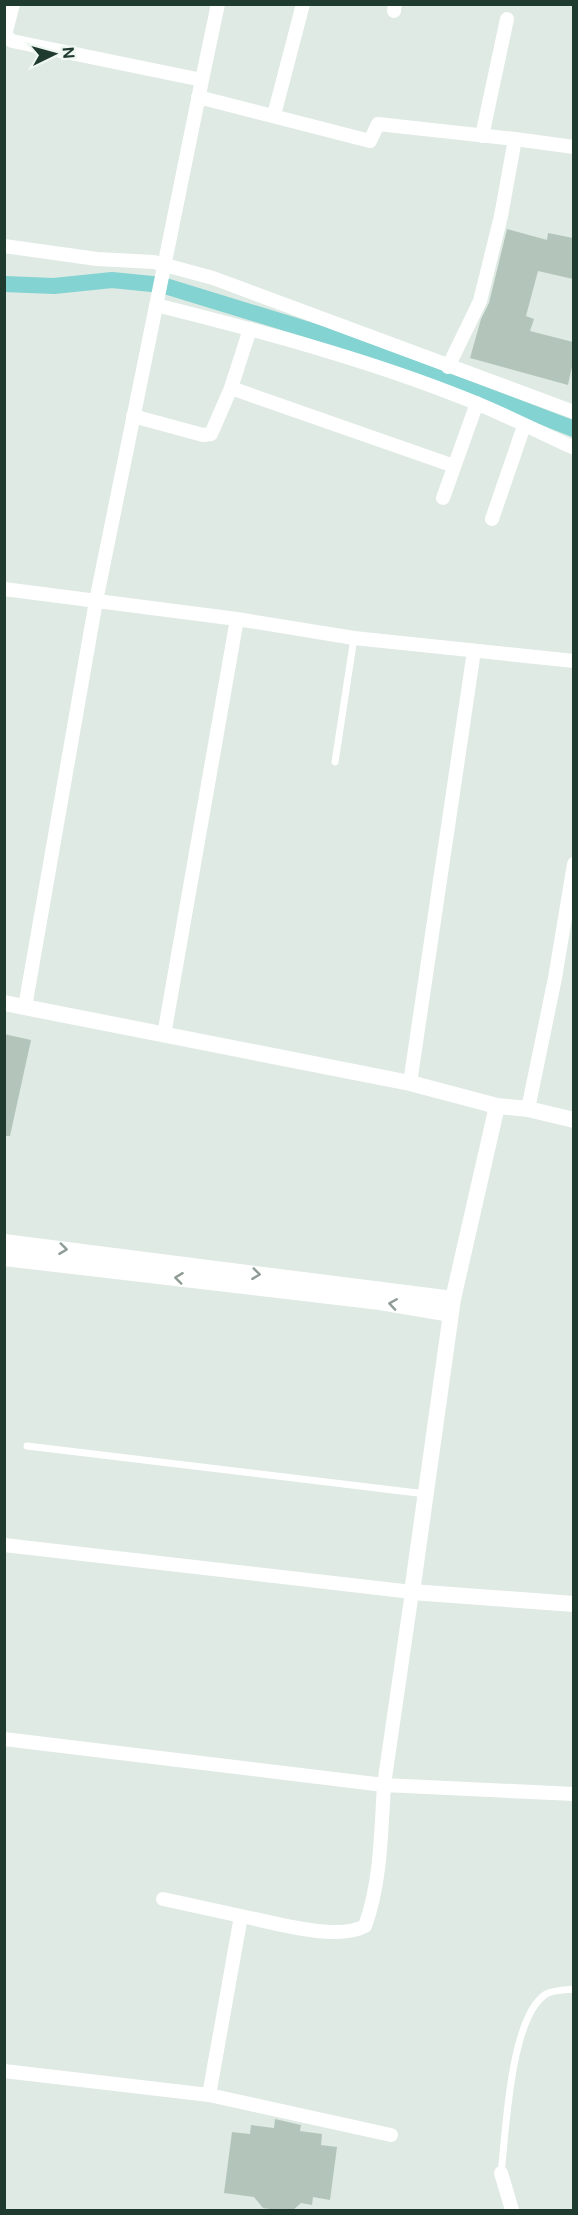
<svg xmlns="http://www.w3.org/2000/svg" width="578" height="2215" viewBox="0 0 578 2215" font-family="'DM Sans',sans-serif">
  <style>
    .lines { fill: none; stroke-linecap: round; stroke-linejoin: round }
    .canal { stroke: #82d3d2; stroke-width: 16 }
    .building { fill: #b3c5bb }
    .service { stroke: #fff; stroke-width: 7 }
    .minor { stroke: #fff; stroke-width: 14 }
    .tertiary { stroke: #fff; stroke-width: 16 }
    .oneway { stroke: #8f9c96 }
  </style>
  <rect width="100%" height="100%" fill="#deeae3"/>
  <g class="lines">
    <path class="canal" d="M4 284 54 286 112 280 162 285 338 339 574 429"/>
  </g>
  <path class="building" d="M507 229 547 240 548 233 573 238V279L538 271 526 316 534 319 530 331 573 342V362L568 385 470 358 481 319 489 303Z
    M4 1034 31 1040 10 1136H4Z
    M275 2119 301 2125 300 2131 322 2134 321 2145 337 2147 330 2200 313 2197 312 2205 301 2203 292 2211H283L263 2208 254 2197 224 2193 232 2132 250 2134 251 2125 274 2128Z"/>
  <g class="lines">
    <path class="service" d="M335 762 354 638
      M27 1446 426 1494
      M501 2173C506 2132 510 2017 546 1994 553 1990 566 1990 574 1989"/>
    <path class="minor" d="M13 4 5 35 12 41 202 80 96 601 25 1007
      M394 11 395 4
      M202 80 218 4
      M198 97 370 141 378 124 515 139
      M274 115 303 4
      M482 136 507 19
      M4 246 97 259 154 262 213 278 574 412
      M156 305C260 331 366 359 466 399 502 413 537 431 574 448
      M448 367 480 301 501 216 515 139 574 147
      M231 388 454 466
      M133 416 203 435 211 434 231 388 250 329
      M443 498 477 403
      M492 519 524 426
      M4 589 237 619 354 638 574 661
      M164 1035 237 619
      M410 1083 474 651
      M528 1109 555 978 574 864
      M4 1545 412 1592 384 1785 4 1739
      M163 1899 241 1916
      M4 2071 209 2095 391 2135
      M209 2095 241 1916C272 1922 337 1942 365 1926 381 1883 381 1831 384 1785L574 1794
      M501 2173 512 2210"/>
    <path class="tertiary" d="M4 1003 410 1083 497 1106 528 1109 574 1120
      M497 1106 453 1299 412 1592 574 1604
      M4 1242 453 1299
      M4 1258 380 1302 451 1314"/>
  </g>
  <defs><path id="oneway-chevron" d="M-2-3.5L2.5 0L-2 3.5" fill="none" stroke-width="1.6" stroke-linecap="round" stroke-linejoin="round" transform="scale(1.5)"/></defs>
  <g class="oneway">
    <use href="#oneway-chevron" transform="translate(63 1249) rotate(7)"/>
    <use href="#oneway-chevron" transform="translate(256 1274) rotate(7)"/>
    <use href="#oneway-chevron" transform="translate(179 1278) rotate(-173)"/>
    <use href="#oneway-chevron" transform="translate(393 1304) rotate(-171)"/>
  </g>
  <rect width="578" height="2215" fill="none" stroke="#1f3a2e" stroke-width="12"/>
  <g transform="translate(54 54) rotate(85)" stroke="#eef7f1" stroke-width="4.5" paint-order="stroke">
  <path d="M0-4.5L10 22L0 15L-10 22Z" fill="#1f3a2e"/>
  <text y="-9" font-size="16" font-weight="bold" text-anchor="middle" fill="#1f3a2e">N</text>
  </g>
</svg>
